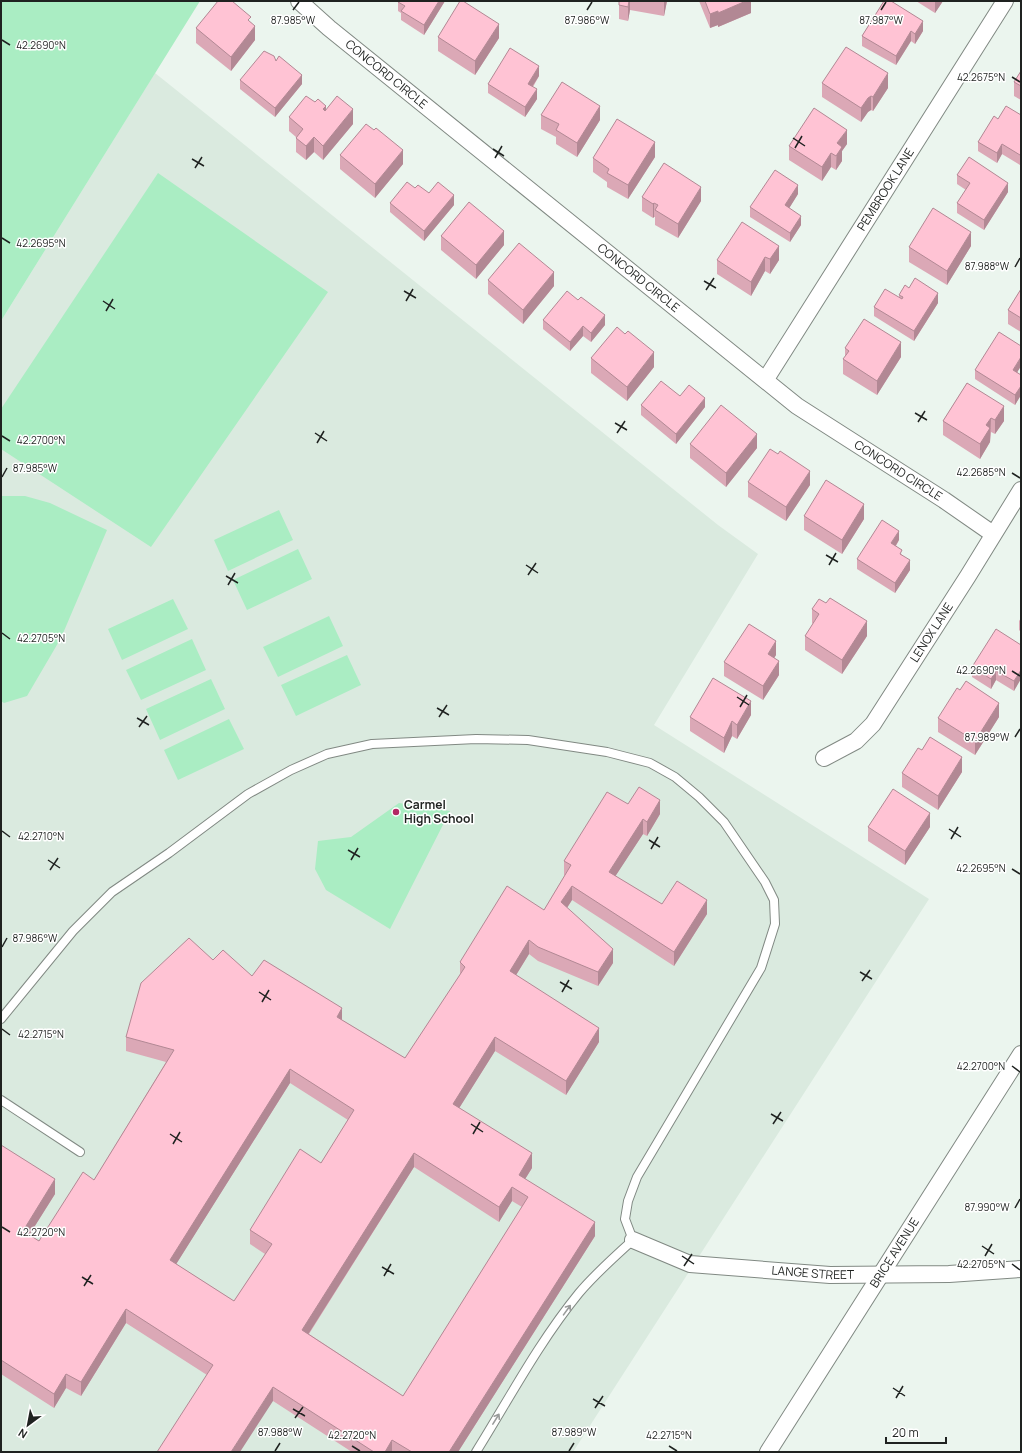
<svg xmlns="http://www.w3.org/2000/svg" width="1022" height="1453" viewBox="0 0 1022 1453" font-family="Manrope,sans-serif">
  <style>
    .built { fill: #daeadf }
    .green { fill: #aaedc3 }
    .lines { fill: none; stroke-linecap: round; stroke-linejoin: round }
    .service-casing { stroke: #818983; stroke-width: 10 }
    .minor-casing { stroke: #818983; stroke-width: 18 }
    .service { stroke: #fff; stroke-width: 8 }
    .minor { stroke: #fff; stroke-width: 16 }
    .wall { fill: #dba8b6; fill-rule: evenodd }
    .shaded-wall { fill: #b28894 }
    .building { fill: #ffc3d4; stroke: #b28894; fill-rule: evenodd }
    .oneway { stroke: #9a9c9b }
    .ticks { fill: none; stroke: #1f2220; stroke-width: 1.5 }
    .poi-dot { fill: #b22763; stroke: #fff; stroke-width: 1.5 }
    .labels { text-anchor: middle; stroke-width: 3; stroke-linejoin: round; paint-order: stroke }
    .street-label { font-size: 12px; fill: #1f2220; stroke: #fff }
    .poi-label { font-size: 12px; font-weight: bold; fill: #1f2220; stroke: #fff; text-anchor: start }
    .ticks-label { font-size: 10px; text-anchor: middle; fill: #1f2220; stroke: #fff; stroke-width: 3; stroke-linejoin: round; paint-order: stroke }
  </style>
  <rect width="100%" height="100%" fill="#ebf5ee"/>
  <path class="built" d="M155 73 718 525 758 554 654 725 929 899 573 1452H1V321Z"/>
  <path class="green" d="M1 1H200L1 321Z
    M158 173 328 292 151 547 1 449V409Z
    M1 496H25L50 503 107 530 61 638 27 696 4 703 1 701Z
    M279 510 293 540 228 571 214 540Z
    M298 549 312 579 247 610 233 580Z
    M173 599 188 629 122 660 108 629Z
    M329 616 343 646 278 677 263 647Z
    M192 639 206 670 141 700 126 670Z
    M347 655 361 685 296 716 281 685Z
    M211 679 225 709 160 740 146 709Z
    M229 719 244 749 178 780 164 750Z
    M399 803 450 811 390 929 326 890 315 869 318 841 351 837Z"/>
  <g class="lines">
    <g class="service-casing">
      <path id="service" d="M1 1019 73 931 112 892 169 853 248 794 291 770 327 754 372 744 476 739 528 740 607 752 650 763 675 777 699 797 724 822 765 882 774 900 775 924 761 968 637 1177 628 1201 625 1219 633 1240C614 1257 595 1274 579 1293 539 1342 509 1399 476 1452
        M1 1100 80 1152"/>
    </g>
    <g class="minor-casing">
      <g id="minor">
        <path id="s1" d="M299 1 329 28 797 406 944 500 993 534"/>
        <path id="s2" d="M766 379 1005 1"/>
        <path id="s3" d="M824 758 856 741 873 724 968 576 1021 490"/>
        <path id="s4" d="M633 1240 690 1264 830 1275 949 1274 1021 1269"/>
        <path id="s5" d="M768 1452 1021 1054"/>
      </g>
    </g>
    <use href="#service" class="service"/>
    <use href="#minor" class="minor"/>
  </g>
  <path class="wall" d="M445 1 424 35 401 20V13L398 11V2Z
    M619 1H667L664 16 630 10 628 21 619 19Z
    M699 1H751V13L718 27V25L710 28Z
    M884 1 923 31 915 44 911 41 896 65 862 46V36Z
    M916 1H943L935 13Z
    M251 22 255 40 231 71 196 43V28Z
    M438 37 499 38 475 75 438 51Z
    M276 61 302 84 275 117 240 89V80Z
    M1021 71V100L1014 96V82Z
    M539 76 533 87 537 99 525 117 488 93V84Z
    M822 83 888 88 873 111 871 110 868 112 861 122 822 97Z
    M315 102 326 110 353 124 323 160 314 152 306 160 296 152V137L289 131V117Z
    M541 115 600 120 577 157 556 144V137L541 129Z
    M1021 115V163L1020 165 1002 154 997 163 978 151V142L998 119Z
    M847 144 842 151V161L836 170 831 167 822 181 789 160V146Z
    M340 155 403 164 375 198 340 169Z
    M655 157 628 199 607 187V182L593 172V158Z
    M957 175 1008 192 984 230 957 213V203L966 190 957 184Z
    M415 188 429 193 454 205 424 241 390 212V203Z
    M798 194 789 208 801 225 790 242 750 217V207Z
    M642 197 701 201 678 238 655 225V217H654L653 218 642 211Z
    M441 236 504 245 476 279 441 250Z
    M779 246V260L770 274 765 271 751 296 717 274V260Z
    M971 246 947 285 909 262V247Z
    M488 280 554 286 523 324 488 294Z
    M1021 289V332L1008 324V310Z
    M899 295 938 303 914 341 874 316V307L899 298Z
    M543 320 605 325 591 342 583 336 570 351 543 329Z
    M845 348 901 357 877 395 843 374V359L845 357Z
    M591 358 654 367 627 401 591 373Z
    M1021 366 1017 372 1021 375V395L1015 405 975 379V370Z
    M967 383 1004 421 995 434 991 432 990 442 980 459 943 435V421Z
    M680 396 705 407 676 444 641 415V405Z
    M690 444 757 448 726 487 690 458Z
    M748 482 810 485 786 521 748 497Z
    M804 516 864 519 842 554 804 530Z
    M899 540 896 546 902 555 910 570 895 593 857 569V559Z
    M1021 591V602H1020V592Z
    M812 609 867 636 842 674 805 650V636L813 624 812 623Z
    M1021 618V632L1019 630V621Z
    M1021 645 1014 691 996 680 991 689 972 677V667Z
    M776 655 774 658 779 675 763 700 724 676V662Z
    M751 715 737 739 732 736 724 753 690 731V717Z
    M999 717 975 755 938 732V718Z
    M962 772 938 810 902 787V773Z
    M628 804 660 814 647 836 643 834 615 876 662 904 707 914 674 966 572 900 567 908 613 963 598 986 538 961 529 954 516 975 599 1042 566 1095 495 1051 459 1108 532 1168 525 1179 595 1236 458 1452H352L273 1401 207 1375 126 1323 81 1396 66 1388 54 1408 1 1374V1145L55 1194 29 1235 39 1241 94 1180 166 1062 126 1051V1037L213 960 252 976 342 1020 405 1058 460 975V962L544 910 565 875H564V861ZM290 1083 348 1120 321 1163 250 1230V1244L265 1254 234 1301 176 1264ZM414 1167 499 1222 512 1201 522 1207 403 1396 309 1334Z
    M868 827H930L905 865 868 841Z"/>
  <path class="shaded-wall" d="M439 1H445L424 35V25Z
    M629 1H630V10L628 21V7Z
    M664 1H667L664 16Z
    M746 1H751V13L718 27V13Z
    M935 1H943L935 13Z
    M718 11V25L710 28V14Z
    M923 21V31L915 44V34Z
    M499 24V38L475 75V61Z
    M255 26V40L231 71V57Z
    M911 31V41L896 65V56Z
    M539 66V76L528 93V84Z
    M888 73V88L873 111V97Z
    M302 75V84L275 117V108Z
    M537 89V99L525 117V107Z
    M871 96V110L868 112 861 122V108L868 98Z
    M326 106V120L323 109Z
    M600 106V120L577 157V143Z
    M353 109V124L323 160V146Z
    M847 130V144L842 151V161L836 170 837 143Z
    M314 137V152L306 160V146Z
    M655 142V157L628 199V185Z
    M1002 144V154L997 163V153Z
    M403 150V164L375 198V184Z
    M831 153V167L822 181V167Z
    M1021 154V163L1020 165V155Z
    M1008 183V192L984 230V220Z
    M798 185V194L785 215V205Z
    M701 187V201L678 238V224Z
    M454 195V205L424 241V231Z
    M654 203V217L653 218V204Z
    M801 216V225L790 242V233Z
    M504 231V245L476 279V265Z
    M971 232V246L947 285V271Z
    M779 246V260L770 274V259Z
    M765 257V271L751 296V282Z
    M554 272V286L523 324V310Z
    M938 293V303L914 341V331Z
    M605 315V325L591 342V333Z
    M583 326V336L570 351V342Z
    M901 342V357L877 395V381Z
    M654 352V367L627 401V387Z
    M1021 357V366L1013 379V370Z
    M1021 386V395L1015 405V395Z
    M705 398V407L676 444V434Z
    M1004 406V421L995 434V420Z
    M991 418 990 442 980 459V444L986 425Z
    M757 434V448L726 487V473Z
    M810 471V485L786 521V507Z
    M864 504V519L842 554V540Z
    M899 531V540L891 553V543Z
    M910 560V570L895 593V583Z
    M867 621V636L842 674V660Z
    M776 641V655L768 668V654Z
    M779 661V675L763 700V686Z
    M1021 670V679L1014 691V681Z
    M996 671V680L991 689V679Z
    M751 701V715L737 739V725Z
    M999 703V717L975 755V741Z
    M732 721V736L724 753V738Z
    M962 757V772L938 810V796Z
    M660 800V814L647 836V822Z
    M930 813V827L905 865V851Z
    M643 819V834L609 886V872Z
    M572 886V900L561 917V902Z
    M707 900V914L674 966V952Z
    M529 940V954L510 985V971Z
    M613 949V963L598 986V972Z
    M342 1008V1022L337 1017Z
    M599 1028V1042L566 1095V1081Z
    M495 1037V1051L453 1118V1104Z
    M290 1069V1083L170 1274V1260Z
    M414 1153V1167L302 1344V1330Z
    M532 1153V1168L519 1189V1175Z
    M55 1179V1194L23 1245V1231Z
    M512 1187V1201L499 1222V1207Z
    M595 1222V1236L458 1452H449Z
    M126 1309V1323L81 1396V1382Z
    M66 1374V1388L54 1408V1394Z
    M273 1387V1401L240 1452H231Z
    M392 1440V1452H385Z"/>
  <path class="building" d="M218 1H232L251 17 248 20 255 26 231 57 196 28Z
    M398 1H439L424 25 401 11 405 6 398 2Z
    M460 1H463L499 24 475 61 438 37Z
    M619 1H629L628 7 619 5Z
    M705 1H746L718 13V11L710 14Z
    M884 1H891L923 21 915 34 911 31 896 56 862 36Z
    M846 47 888 73 873 97 871 96 868 98 861 108 822 83Z
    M510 48 539 66 528 84 537 89 525 107 488 84Z
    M264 51 274 56 276 61 279 56 302 75 275 108 240 80Z
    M1021 71V86L1014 82Z
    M562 82 600 106 577 143 556 130 559 124 541 115Z
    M306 96 315 102 318 99 326 106 323 109 325 111 337 96 353 109 323 146 314 137 306 146 296 138 303 129 289 117Z
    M1006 106 1021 115V154L1020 155 1002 144 997 153 978 142 994 116 998 119Z
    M814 108 847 130 837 143 842 147 836 156 831 153 822 167 789 146Z
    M617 119 655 142 628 185 607 173 609 169 593 158Z
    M366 124 374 130 376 128 403 150 375 184 340 155Z
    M969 157 1008 183 984 220 957 203 970 183 957 175Z
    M664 163 701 187 678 224 655 210 658 205 654 203 653 204 642 197Z
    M775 170 798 185 785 205 801 216 790 233 750 207Z
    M407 182 415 188 418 185 429 193 438 182 454 195 424 231 390 203Z
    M469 202 504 231 476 265 441 236Z
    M933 208 971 232 947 271 909 247Z
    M742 222 779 246 770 259 765 257 751 282 717 260Z
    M519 243 554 272 523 310 488 280Z
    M915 278 938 293 914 331 874 307 885 289 902 299 903 297 899 295 905 285 909 288Z
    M1021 289V318L1008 310Z
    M567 291 578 300 581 297 605 315 591 333 583 326 570 342 543 320Z
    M864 319 901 342 877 381 843 359 849 351 845 348Z
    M617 327 625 334 628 331 654 352 627 387 591 358Z
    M999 332 1021 346V357L1013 370 1021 375V386L1015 395 975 370Z
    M661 381 680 396 689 385 705 398 676 434 641 405Z
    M967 383 1004 406 995 420 991 418 986 425 990 428 980 444 943 421Z
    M721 405 757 434 726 473 690 444Z
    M770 449 778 454 780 451 810 471 786 507 748 482Z
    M826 480 864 504 842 540 804 516Z
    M882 520 899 531 891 543 902 550 900 554 910 560 895 583 857 559Z
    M830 598 867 621 842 660 805 636 819 614 812 609 819 599 826 603Z
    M749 624 776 641 768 654 779 661 763 686 724 662Z
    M996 629 1021 645V670L1014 681 996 671 991 679 972 667Z
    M713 678 751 701 737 725 732 721 724 738 690 717Z
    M966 681 999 703 975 741 938 718 957 688 960 690Z
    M930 737 962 757 938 796 902 773 918 748 922 750Z
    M639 787 660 800 647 822 643 819 609 872 662 904 677 881 707 900 674 952 572 886 561 902 613 949 598 972 538 947 529 940 510 971 599 1028 566 1081 495 1037 453 1104 532 1153 519 1175 595 1222 449 1452H412L392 1440 385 1452H374L273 1387 231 1452H157L213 1365 126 1309 81 1382 66 1374 54 1394 1 1360V1145L55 1179 23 1231 39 1241 83 1172 94 1180 174 1050 126 1037 141 983 189 938 213 960 223 950 252 976 264 960 342 1008 337 1017 405 1058 465 967 460 962 507 886 544 910 571 865 564 861 607 792 628 804ZM290 1069 354 1110 321 1163 300 1149 250 1230 272 1244 234 1301 170 1260ZM414 1153 499 1207 512 1187 528 1197 403 1396 302 1330Z
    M893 789 930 813 905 851 868 827Z"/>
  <defs><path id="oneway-shaft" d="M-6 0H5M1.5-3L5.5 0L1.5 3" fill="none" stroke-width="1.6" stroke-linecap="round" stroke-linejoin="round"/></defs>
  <g class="oneway">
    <use href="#oneway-shaft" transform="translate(567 1310) rotate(-54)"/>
    <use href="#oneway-shaft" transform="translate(496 1419) rotate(-58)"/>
  </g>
  <path class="ticks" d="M293 10 299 2M587 10 592 2M881 10 886 2M2 40 10 45M1012 77 1020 82M793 138 805 146M795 148 802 136M493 149 504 156M495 158 502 146M192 159 204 166M195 168 202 157M2 238 10 243M1015 267 1020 258M704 281 716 288M706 290 714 278M404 291 416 298M103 301 115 309M406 301 413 289M106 311 113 299M915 413 927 420M918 422 925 411M615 423 627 430M315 433 327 441M617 433 625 421M2 436 10 441M317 443 324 431M1012 473 1020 478M2 477 7 468M826 555 838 562M526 565 538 573M829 565 836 553M528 575 536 563M226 576 238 583M228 585 235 573M2 633 10 639M1012 671 1020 676M737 697 749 705M740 707 747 695M437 708 449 715M439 717 447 705M137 718 149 725M139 727 147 716M1015 737 1020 729M949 829 961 837M2 831 10 837M951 839 958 827M649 840 660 847M651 849 658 837M348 850 360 857M48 860 60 868M351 860 358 848M1012 869 1020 874M50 870 58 858M2 947 7 938M860 972 872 979M862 981 870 970M560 982 572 989M259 992 271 1000M562 992 569 980M262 1002 269 990M2 1029 10 1035M1012 1066 1020 1072M771 1114 783 1121M471 1124 483 1132M773 1124 781 1112M170 1134 182 1142M473 1134 480 1122M173 1144 180 1132M1015 1208 1020 1199M2 1227 10 1232M982 1246 994 1254M682 1256 694 1264M985 1256 992 1244M1012 1264 1020 1270M684 1266 692 1254M382 1267 394 1274M384 1276 391 1264M82 1277 93 1284M84 1286 91 1275M893 1388 905 1396M896 1398 903 1386M593 1399 605 1406M595 1408 603 1396M293 1409 305 1416M295 1418 303 1407M352 1446 360 1451M669 1446 677 1451M275 1451 280 1443M569 1451 574 1443"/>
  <circle class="poi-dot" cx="396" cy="812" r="4"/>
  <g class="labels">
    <g class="street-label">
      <text dy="4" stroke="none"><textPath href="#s1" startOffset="114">CONCORD CIRCLE</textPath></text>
      <text dy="4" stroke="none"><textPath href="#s2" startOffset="224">PEMBROOK LANE</textPath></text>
      <text dy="4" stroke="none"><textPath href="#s1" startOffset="438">CONCORD CIRCLE</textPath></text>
      <text dy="4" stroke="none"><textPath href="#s1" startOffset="762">CONCORD CIRCLE</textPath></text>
      <text dy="4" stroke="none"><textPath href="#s3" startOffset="169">LENOX LANE</textPath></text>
      <text dy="4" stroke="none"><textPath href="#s5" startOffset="236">BRICE AVENUE</textPath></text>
      <text dy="4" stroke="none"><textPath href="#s4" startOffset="185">LANGE STREET</textPath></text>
    </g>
    <g class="poi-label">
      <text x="404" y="809">Carmel<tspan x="404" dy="14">High School</tspan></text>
    </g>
  </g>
  <g class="ticks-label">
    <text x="293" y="24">87.985°W</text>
    <text x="587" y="24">87.986°W</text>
    <text x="881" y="24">87.987°W</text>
    <text x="41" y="49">42.2690°N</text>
    <text x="981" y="81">42.2675°N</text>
    <text x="41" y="247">42.2695°N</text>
    <text x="987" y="270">87.988°W</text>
    <text x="41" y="444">42.2700°N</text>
    <text x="35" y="472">87.985°W</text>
    <text x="981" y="476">42.2685°N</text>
    <text x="41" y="642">42.2705°N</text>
    <text x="981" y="674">42.2690°N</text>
    <text x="987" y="741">87.989°W</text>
    <text x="41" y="840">42.2710°N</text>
    <text x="981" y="872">42.2695°N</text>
    <text x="35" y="942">87.986°W</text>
    <text x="41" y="1038">42.2715°N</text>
    <text x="981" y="1070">42.2700°N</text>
    <text x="987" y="1211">87.990°W</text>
    <text x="41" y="1236">42.2720°N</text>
    <text x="981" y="1268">42.2705°N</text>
    <text x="280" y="1436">87.988°W</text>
    <text x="574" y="1436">87.989°W</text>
    <text x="352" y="1439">42.2720°N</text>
    <text x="669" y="1439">42.2715°N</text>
  </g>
  <rect width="1022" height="1453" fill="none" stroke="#1f2220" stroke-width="4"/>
  <g transform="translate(28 1425) rotate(212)" stroke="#ffffff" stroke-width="3" paint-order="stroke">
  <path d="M0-3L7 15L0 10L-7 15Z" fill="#1f2220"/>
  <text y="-6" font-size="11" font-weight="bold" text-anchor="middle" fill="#1f2220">N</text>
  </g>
  <path d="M886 1437v6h60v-6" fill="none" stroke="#1f2220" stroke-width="2"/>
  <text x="892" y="1437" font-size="12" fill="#1f2220" stroke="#ffffff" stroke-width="3" paint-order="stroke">20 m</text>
</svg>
